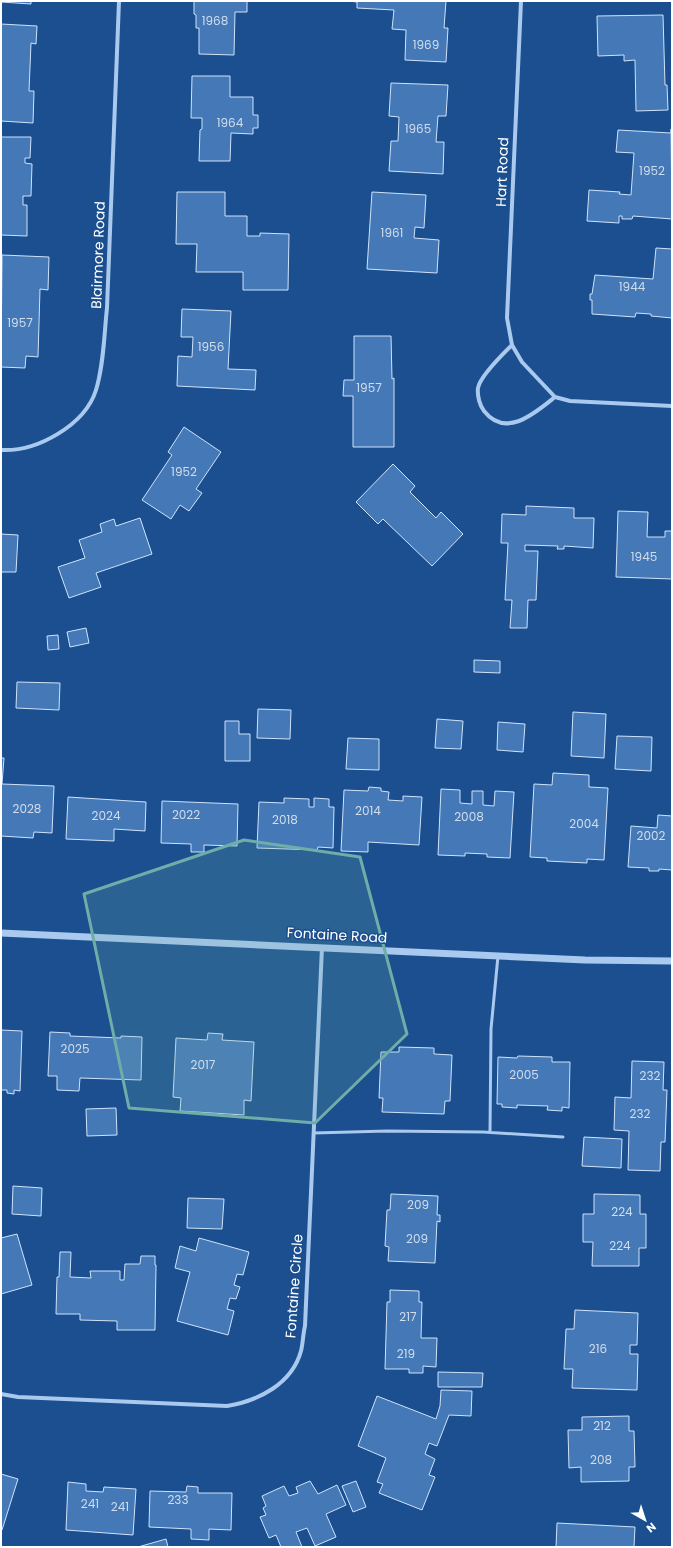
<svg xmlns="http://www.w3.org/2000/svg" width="673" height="1548" viewBox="0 0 673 1548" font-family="Poppins,sans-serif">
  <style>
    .building { fill: #4478b7; stroke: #cfe3fa }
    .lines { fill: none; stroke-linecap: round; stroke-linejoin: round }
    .service { stroke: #a9c9ee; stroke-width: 3 }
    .minor { stroke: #a9c9ee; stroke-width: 4 }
    .tertiary { stroke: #a9c9ee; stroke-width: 7 }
    .marked { fill: #6fada8; fill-opacity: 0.2; stroke: #6fada8; stroke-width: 3; stroke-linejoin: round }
    .labels { text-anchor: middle; stroke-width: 3; stroke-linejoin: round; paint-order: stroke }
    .number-label { font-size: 12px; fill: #d0dded }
    .street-label { font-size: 14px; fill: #fff; stroke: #1b4f8f }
  </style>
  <rect width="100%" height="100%" fill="#1b4f8f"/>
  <path class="building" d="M1 1H31V4L1 2Z
    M194 1H247V12H235L234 55 199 54V28H196V15L194 14Z
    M348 1H446L444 28H448L446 62 405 60 406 30 392 29 394 10 357 8V2Z
    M663 15 665 85H667L668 110 636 111 635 60 624 61V55L598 56 597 16Z
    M1 24 37 26 36 44 31 43 29 91H34L33 123 1 121Z
    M192 76H230V97H253V115H258V128H253V134L231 133 230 161H199L200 130 202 129V118H191Z
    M391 83 448 85 446 116H438L436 142H444L443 174 389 171 391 141H398L399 117 389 116Z
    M671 129 672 219 633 216 632 219H622V216H619V223L587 221 589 190 620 192 619 194 631 195 634 153 616 152 618 130 671 133Z
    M1 137H31L30 158H25V163L32 164 31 196H23V205H27V236L1 235Z
    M177 192H225V216H247V236H260V233L289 234 288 290H243V272H196L197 244H176Z
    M372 192 426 195 424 228 415 227 414 238 439 240 437 273 367 269Z
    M656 248 672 249V318L651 316V314L636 313 635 317 592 314V300H590V294H592L595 275 653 279Z
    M2 255 49 257 48 290 40 289 38 357 26 356 25 368 1 367Z
    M182 309 231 311 228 369 256 370 255 390 177 386 178 356 192 357 193 337H181Z
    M354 336H391L392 379 394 378V447H353V396H343L344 380H354Z
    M184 427 221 452 196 489 202 493 189 511 180 505 171 519 142 500 172 455 168 452Z
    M393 464 415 486 410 492 436 518 441 512 463 534 432 566 383 519 378 524 356 502Z
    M526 506 574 508V518H594L593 548 564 546V549H557L558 546 525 545V551H538L536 600H528L527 628H510L512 600H505L508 543H501L502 514 526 515Z
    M618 511 648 512 647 537H665V531H672V579L616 577Z
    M140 518 152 554 96 573 101 587 69 598 58 567 85 558 79 540 102 532 100 524 114 519 116 526Z
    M1 534 18 535 16 572H1Z
    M86 628 89 643 70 647 67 632Z
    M58 635 59 649 48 650 47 636Z
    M474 660 500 661V673L474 672Z
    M17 682 60 683 59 710 16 708Z
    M258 709 291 710 290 739 257 738Z
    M573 712 606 714 604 758 571 756Z
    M437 719 463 721 461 749 435 748Z
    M225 721H239V734H250V761H225Z
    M498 722 525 724 523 752 497 750Z
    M617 736 652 737 651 771 615 769Z
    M348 738 379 739V770L346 769Z
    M1 758H4L2 784 54 786 52 833 34 832 33 838 1 836Z
    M553 773 589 775V787L608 788 604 860 587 859V863L547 861V858L530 857 534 784 552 785Z
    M369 787 381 788V791L389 792 388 800 403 801V796L422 797 419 845 368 842V852L341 851 344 790 368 791Z
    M441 789 460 790V803L472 804V791H483V805L494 806 495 791 514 792 510 858 487 857V854L465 853V856L438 855Z
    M68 797 146 802 145 831 114 829V841L66 839Z
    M284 798 309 799V807H314V798L329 799V807H334L333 848 318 847 317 850 257 848 259 802 284 803Z
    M162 801 238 804 237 846 204 845V852H191V844L161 843Z
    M658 815 672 816V870L659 869V871H649V868L628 867 631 826 657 828Z
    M1 1030 22 1031 20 1091 14 1090V1094L7 1093V1090H1V1098Z
    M50 1032 70 1033V1036L121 1038V1036L142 1037 141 1080 80 1078 79 1091 57 1090V1076H48Z
    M208 1033 223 1034 222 1040 254 1042 251 1101 244 1100V1115L180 1111 181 1098 173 1097 176 1038 207 1040Z
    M399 1047 434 1048V1054L452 1055 450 1101H445L444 1114 382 1112 383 1098H379L381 1052H399Z
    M518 1056 552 1057V1062H570L569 1108 562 1107V1111L547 1110 548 1106 517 1105V1108L502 1107V1104H497L498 1057 517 1058Z
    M632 1061 664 1062 663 1090H667L665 1142H661L660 1171 628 1170 629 1131 614 1130 615 1097 631 1098Z
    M116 1108 117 1135 87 1136 86 1109Z
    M584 1137 622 1139 621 1168 582 1166Z
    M13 1186 42 1188 41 1216 12 1214Z
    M391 1194 438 1196 437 1215H440V1222L437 1221 435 1263 388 1261 389 1247 385 1246 387 1210H390Z
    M594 1194 640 1195V1214H646V1248H639V1266H592L593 1242H583V1214H594Z
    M188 1198 224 1199 222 1229 187 1228Z
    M17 1234 32 1285 1 1294V1238Z
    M199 1238 249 1252 243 1275 237 1274 234 1285 240 1287 236 1299 230 1298 227 1309 234 1311 228 1335 177 1321 190 1272 175 1268 180 1246 196 1251Z
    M60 1252H71L70 1277 91 1278 90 1271H120V1280H124L125 1264H140L141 1256H155V1265H156L155 1330H117V1321L80 1320V1314H56L57 1277H59Z
    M390 1290 419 1291V1302H422L421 1338H437L436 1367 423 1366V1373H409V1369H385L387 1302H390Z
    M575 1310 638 1313 637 1345H630V1354H638L637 1390 572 1388 573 1369H564L566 1329H574Z
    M438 1372 483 1373 482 1387H438Z
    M441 1390 472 1391 471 1416 449 1415 437 1446 429 1443 425 1454 435 1459 429 1475 435 1477 422 1510 379 1493 383 1484 377 1482 386 1458 358 1446 377 1396 436 1419 440 1406Z
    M629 1416V1431H634L635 1467H629V1481L581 1482V1467L569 1468 568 1430H582V1417Z
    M1 1474 18 1479 2 1530 1 1529Z
    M310 1481 318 1494 337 1485 346 1505 326 1514 336 1537 315 1546 307 1528 296 1532 302 1547H281L276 1535 269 1538 260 1517 266 1515 263 1508 266 1506 262 1496 284 1486 289 1496 298 1493 296 1487Z
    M356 1481 366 1507 353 1512 342 1486Z
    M68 1482 86 1484V1491L103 1492 104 1487 136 1489 133 1535 66 1530Z
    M187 1486 198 1487V1493H232L231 1530 209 1529V1540L191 1539V1529L149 1527 150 1491 186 1492Z
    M557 1523 635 1527 634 1547H556Z
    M166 1539 168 1547H138Z"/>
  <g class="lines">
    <path class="service" d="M490 1132 491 1029 498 956
      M314 1133 387 1131 483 1132 563 1137"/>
    <path class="minor" d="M521 1 507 318 512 345 522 362 555 397 570 401 672 406
      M512 345C503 354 480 376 478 388 477 396 480 406 484 411 506 439 535 413 555 397
      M1 450C37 452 85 425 96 390 104 363 104 335 107 308L119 1
      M1 1394 18 1397 227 1406C258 1401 292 1384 301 1351 303 1343 303 1334 305 1326L322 947"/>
    <path class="tertiary" d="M1 933 585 960 672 961"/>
  </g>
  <path class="marked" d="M244 840 360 857 407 1034 315 1123 129 1108 84 894Z"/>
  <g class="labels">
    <g class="number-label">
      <text x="215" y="25">1968</text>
      <text x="426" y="49">1969</text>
      <text x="230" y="127">1964</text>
      <text x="418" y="133">1965</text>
      <text x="652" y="175">1952</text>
      <text x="392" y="237">1961</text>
      <text x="632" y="291">1944</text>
      <text x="20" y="327">1957</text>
      <text x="211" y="351">1956</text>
      <text x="369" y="392">1957</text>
      <text x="184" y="476">1952</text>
      <text x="644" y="561">1945</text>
      <text x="27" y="813">2028</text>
      <text x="368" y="815">2014</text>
      <text x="186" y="819">2022</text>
      <text x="106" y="820">2024</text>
      <text x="469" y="821">2008</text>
      <text x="285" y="824">2018</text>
      <text x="584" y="828">2004</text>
      <text x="651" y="840">2002</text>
      <text x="75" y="1053">2025</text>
      <text x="203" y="1069">2017</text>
      <text x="524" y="1079">2005</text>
      <text x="650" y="1080">232</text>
      <text x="640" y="1118">232</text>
      <text x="418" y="1209">209</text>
      <text x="622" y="1216">224</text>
      <text x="417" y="1243">209</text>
      <text x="620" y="1250">224</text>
      <text x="408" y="1321">217</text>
      <text x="598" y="1353">216</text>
      <text x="406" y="1358">219</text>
      <text x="602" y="1430">212</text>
      <text x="601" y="1464">208</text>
      <text x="178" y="1504">233</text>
      <text x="90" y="1508">241</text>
      <text x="120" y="1511">241</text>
    </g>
    <g class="street-label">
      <text transform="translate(502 172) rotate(-88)" y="5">Hart Road</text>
      <text transform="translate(98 255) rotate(-88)" y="5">Blairmore Road</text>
      <text transform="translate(337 935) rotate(3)" y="5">Fontaine Road</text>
      <text transform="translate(294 1286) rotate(-86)" y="5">Fontaine Circle</text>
    </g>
  </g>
  <rect width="673" height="1548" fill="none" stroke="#ffffff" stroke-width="4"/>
  <g transform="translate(645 1520) rotate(141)" stroke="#1b4f8f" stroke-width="3" paint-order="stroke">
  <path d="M0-3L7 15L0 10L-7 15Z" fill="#ffffff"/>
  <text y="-6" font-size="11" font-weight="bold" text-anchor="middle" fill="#ffffff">N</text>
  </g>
</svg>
